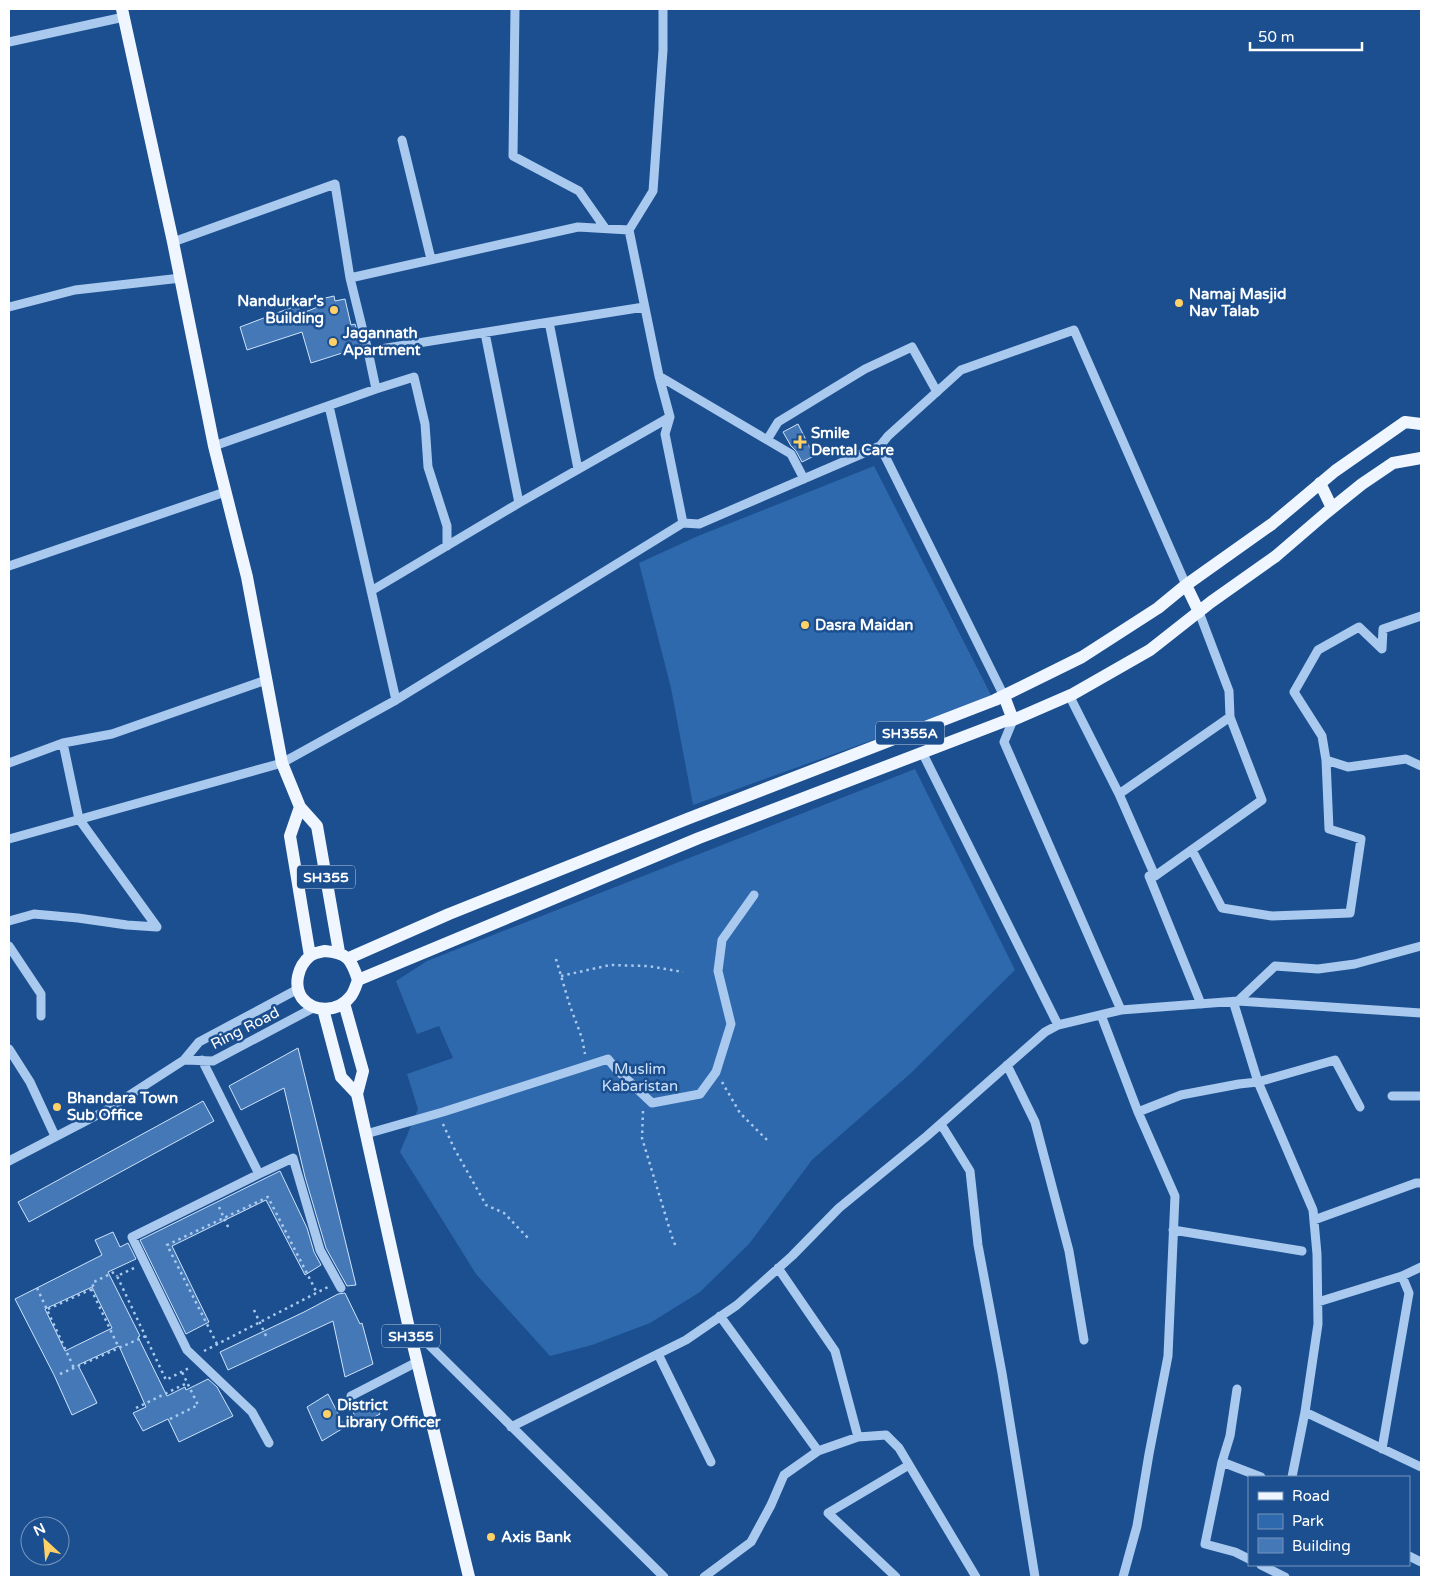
<svg xmlns="http://www.w3.org/2000/svg" width="1430" height="1586" viewBox="0 0 1430 1586" font-family="'Varela Round',sans-serif">
  <style>
    .green { fill: #2e69ad }
    .building { fill: #4478b7; stroke: #cfe3fa; fill-rule: evenodd }
    .lines { fill: none; stroke-linecap: round; stroke-linejoin: round }
    .path { stroke: #a9c9ee; stroke-width: 2.5; stroke-dasharray: 2.5 4; stroke-linecap: butt }
    .minor { stroke: #a9c9ee; stroke-width: 9 }
    .major { stroke: #f0f6ff; stroke-width: 12 }
    .poi-dot { fill: #ffd166; stroke: #1b4f8f; stroke-width: 2 }
    .labels { text-anchor: middle; stroke-width: 5; stroke-linejoin: round; paint-order: stroke }
    .shield { fill: #1b4f8f; stroke: #bbcadd; stroke-width: 1 }
    .shield-label { font-size: 14px; font-weight: bold; fill: #fff }
    .poi-label { font-size: 15px; font-weight: bold; fill: #fff; stroke: #1b4f8f; text-anchor: start }
    .street-label { font-size: 15px; fill: #fff; stroke: #1b4f8f }
    .park-label { font-size: 15px; fill: #cfe3fa; stroke: #1b4f8f }
  </style>
  <rect width="100%" height="100%" fill="#1b4f8f"/>
  <path class="green" d="M874 466 992 697 693 805 671 688 639 563 698 536Z
    M915 769 1015 970 911 1073 812 1160 749 1244 700 1292 650 1323 592 1345 550 1356 476 1274 400 1152 418 1109 407 1074 453 1058 439 1026 417 1034 396 981 427 961Z"/>
  <path class="building" d="M334 296 335 301 345 299 351 325 355 324 361 347 311 363 302 332 247 350 240 327 298 305 300 314 323 305 321 299Z
    M798 424 814 456 802 462 796 451 791 446 783 432Z
    M298 1048 356 1285 347 1286 326 1248 305 1177 284 1088 241 1110 229 1086Z
    M203 1101 214 1121 29 1222 18 1202Z
    M280 1171 307 1228 314 1252 321 1265 305 1275 266 1200 172 1246 209 1322 186 1334 140 1240Z
    M113 1232 120 1247 128 1243 136 1259 108 1272 140 1336 138 1337 167 1396 185 1387 186 1390 208 1379 217 1387 233 1416 179 1442 168 1419 143 1431 133 1413 146 1407 119 1346 78 1365 97 1403 72 1415 54 1375 15 1299 102 1255 95 1240ZM92 1287 112 1328 65 1351 45 1309Z
    M345 1293 360 1324 362 1323 373 1364 345 1377 333 1321 228 1370 220 1352 304 1312 338 1294Z
    M328 1394 345 1427 322 1441 307 1407Z
    M373 1399 380 1414 356 1427 353 1410Z"/>
  <g class="lines">
    <path class="path" d="M556 959 570 1006 582 1038 585 1054
      M561 976 610 965 648 966 683 972
      M722 1082 740 1113 767 1140
      M643 1111 642 1138 672 1237 676 1247
      M443 1124 454 1148 486 1205 504 1213 529 1239
      M219 1207 229 1229
      M134 1268 117 1276 166 1380 189 1368
      M37 1288 74 1368
      M91 1289 119 1348
      M48 1309 94 1288 92 1283 114 1272 117 1276
      M254 1310 267 1338
      M217 1344 167 1245 268 1197 317 1293
      M204 1351 328 1287
      M60 1374 146 1336
      M136 1408 187 1383
      M170 1419 198 1405 182 1372"/>
    <path class="minor" d="M515 9 513 156 579 191 605 228
      M9 42 124 17
      M402 140 431 259
      M629 230 653 191 663 50V9
      M173 242 335 184 350 278
      M9 307 75 290 181 278
      M549 322 578 469
      M485 333 519 503
      M368 351 644 307
      M376 389 368 351 350 278 578 227 629 230 659 376
      M329 406 396 700
      M767 440 778 422 865 369 912 347 937 392
      M214 446 376 389 414 377 425 424 428 467 447 526V546
      M880 446 888 436 961 370 1074 330 1186 585
      M683 523 699 524 880 446 1004 696
      M9 566 225 492
      M371 591 519 503 670 417 659 376 791 454 804 479
      M1421 616 1383 629 1382 649 1359 627 1318 650 1294 692 1322 736 1326 760 1348 767 1406 759 1421 766
      M1069 695 1119 794 1155 876 1262 800 1230 717 1229 691 1199 612
      M1013 720 1004 742 1121 1010
      M922 752 1058 1025
      M9 763 63 743 112 734 266 680
      M1119 794 1230 717
      M9 839 282 763 396 700 683 523 665 434 670 417
      M1192 850 1222 908 1272 916 1350 913 1361 839 1329 829 1326 760
      M1155 876H1149L1201 1004
      M9 921 34 914 78 918 127 925 157 927 79 819 63 743
      M9 946 41 994V1016
      M1421 946 1355 964 1318 969 1275 966 1238 1001 1421 1013
      M1101 1015 1138 1112
      M9 1049 30 1082 55 1136
      M184 1060 213 1061 315 1007
      M202 1060 259 1174 132 1237 187 1350 252 1412 269 1443
      M1007 1065 1035 1122 1069 1251 1084 1340
      M1392 1096H1421
      M940 1125 944 1129 970 1171 978 1245 1002 1373 1035 1577
      M366 1134 443 1112 608 1059 616 1069 652 1103 700 1094 716 1072 731 1024 718 971 722 940 754 895
      M9 1161 105 1111 184 1060 199 1042 298 989
      M259 1174 293 1158 320 1250 341 1288
      M1314 1220 1416 1183H1421
      M1173 1230 1302 1251
      M778 1268 835 1351 858 1437
      M1318 1302 1402 1276 1421 1267
      M720 1316 818 1451
      M408 1324 664 1577
      M658 1354 711 1462
      M351 1396 417 1362
      M1305 1412 1421 1467
      M511 1427 686 1340 737 1305 792 1256 839 1208 927 1136 1045 1032 1058 1025 1121 1010 1238 1001 1234 1004 1258 1082 1239 1084 1181 1095 1138 1112 1175 1196 1168 1356 1149 1454 1137 1526 1123 1577
      M1382 1449 1409 1293 1402 1276
      M1222 1462 1230 1436 1237 1389
      M1292 1477 1305 1412 1318 1324 1317 1254 1313 1210 1258 1082 1335 1060 1360 1107
      M1409 1556 1421 1562
      M1249 1559 1235 1552 1205 1544 1222 1462 1261 1477
      M1261 1565 1285 1577
      M704 1577 751 1542 771 1505 784 1475 818 1451 858 1437 886 1435 899 1448 976 1577
      M896 1577 828 1513 909 1465"/>
    <path class="major" d="M122 9 173 242 214 446 247 577 282 763 300 807 317 826 339 952
      M1320 483 1332 508
      M1186 585 1199 612
      M1004 696 1013 720
      M300 807 290 836 310 956
      M325 951C347 953 351 958 358 980 356 985 354 993 350 997 338 1012 314 1013 302 998 293 985 298 966 310 956 314 953 320 952 325 951Z
      M349 958 449 914 687 819 995 700 1082 657 1158 608 1186 585 1272 524 1335 471 1405 422 1421 424
      M358 980 699 838 1005 721 1013 720 1073 694 1150 650 1211 602 1276 556 1326 513 1362 484 1393 463 1421 458
      M344 1003 363 1071 357 1094 408 1324 469 1577
      M323 1009 341 1077 357 1094"/>
  </g>
  <g class="poi-dot">
    <circle cx="1179" cy="303" r="5"/>
    <circle cx="334" cy="310" r="5"/>
    <circle cx="333" cy="342" r="5"/>
    <path d="M797.5 434.5h5v5h5v5h-5v5h-5v-5h-5v-5h5z"/>
    <circle cx="805" cy="625" r="5"/>
    <circle cx="57" cy="1107" r="5"/>
    <circle cx="327" cy="1414" r="5"/>
    <circle cx="491" cy="1537" r="5"/>
  </g>
  <g class="labels">
    <g class="shield">
      <rect x="876" y="721.5" width="68" height="23" rx="4"/>
      <rect x="297" y="865.5" width="58" height="23" rx="4"/>
      <rect x="382" y="1324.5" width="58" height="23" rx="4"/>
    </g>
    <g class="shield-label">
      <text x="910" y="738">SH355A</text>
      <text x="326" y="882">SH355</text>
      <text x="411" y="1341">SH355</text>
    </g>
    <g class="poi-label">
      <text x="1189" y="299">Namaj Masjid<tspan x="1189" dy="17">Nav Talab</tspan></text>
      <text x="324" y="306" text-anchor="end">Nandurkar's<tspan x="324" dy="17">Building</tspan></text>
      <text x="343" y="338">Jagannath<tspan x="343" dy="17">Apartment</tspan></text>
      <text x="811" y="438">Smile<tspan x="811" dy="17">Dental Care</tspan></text>
      <text x="815" y="630">Dasra Maidan</text>
      <text x="67" y="1103">Bhandara Town<tspan x="67" dy="17">Sub Office</tspan></text>
      <text x="337" y="1410">District<tspan x="337" dy="17">Library Officer</tspan></text>
      <text x="501" y="1542">Axis Bank</text>
    </g>
    <g class="street-label">
      <text transform="translate(245 1028) rotate(-27)" y="5">Ring Road</text>
    </g>
    <g class="park-label">
      <text x="640" y="1074">Muslim<tspan x="640" dy="17">Kabaristan</tspan></text>
    </g>
  </g>
  <rect width="1430" height="1586" fill="none" stroke="#ffffff" stroke-width="20"/>
  <rect x="1248" y="1476" width="162" height="90" fill="#1b4f8f" stroke="#7695bc"/>
  <rect x="1258" y="1492" width="25" height="8" fill="#f0f6ff" stroke="#7695bc"/>
  <text x="1292" y="1501" font-size="15" fill="#ffffff">Road</text>
  <rect x="1258" y="1514" width="25" height="15" fill="#2e69ad" stroke="#7695bc"/>
  <text x="1292" y="1526" font-size="15" fill="#ffffff">Park</text>
  <rect x="1258" y="1538" width="25" height="15" fill="#4478b7" stroke="#7695bc"/>
  <text x="1292" y="1551" font-size="15" fill="#ffffff">Building</text>
  <g transform="translate(45 1541) rotate(334)"><circle r="24" fill="#1b4f8f" stroke="#7695bc"/>
  <path d="M0-4L9 19L0 12L-9 19Z" fill="#ffd166"/>
  <text y="-8" font-size="14" font-weight="bold" text-anchor="middle" fill="#ffffff">N</text>
  </g>
  <path d="M1250 42v8h112v-8" fill="none" stroke="#ffffff" stroke-width="2.5"/>
  <text x="1258" y="42" font-size="15" fill="#ffffff" stroke="#1b4f8f" stroke-width="4" paint-order="stroke">50 m</text>
</svg>
